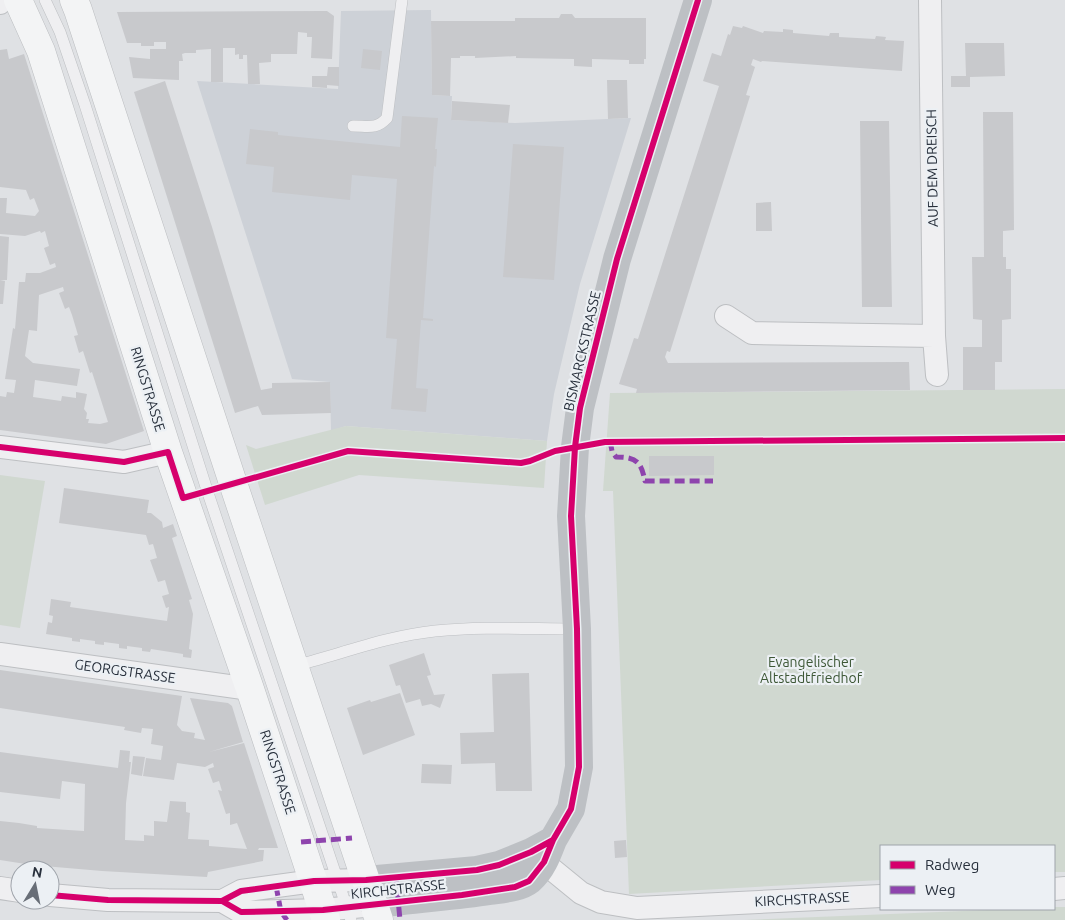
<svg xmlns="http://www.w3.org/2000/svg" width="1065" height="920" viewBox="0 0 1065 920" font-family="Ubuntu,sans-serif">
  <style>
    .built { fill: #cdd1d7 }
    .green { fill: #d0d8d0 }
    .building { fill: #c8c9cc; fill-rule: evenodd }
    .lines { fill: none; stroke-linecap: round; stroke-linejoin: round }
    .lane-casing { stroke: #bdbfc2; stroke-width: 12 }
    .street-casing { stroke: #bdbfc2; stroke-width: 24 }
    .primary-casing { stroke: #bcbec1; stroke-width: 29 }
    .lane { stroke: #efeff1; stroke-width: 11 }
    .street { stroke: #efeff1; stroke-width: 22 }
    .secondary { stroke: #bdc0c4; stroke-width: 28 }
    .primary { stroke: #f3f4f5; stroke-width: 28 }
    .quiet { stroke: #8e44ad; stroke-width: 5; stroke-dasharray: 10 5; stroke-linecap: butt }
    .cycleway-casing { stroke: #ecf0f4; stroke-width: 9 }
    .cycleway { stroke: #d6006c; stroke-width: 6 }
    .labels { text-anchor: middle; stroke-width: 4.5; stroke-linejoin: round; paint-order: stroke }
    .street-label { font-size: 14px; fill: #28303c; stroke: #ecf0f4 }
    .park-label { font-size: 14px; fill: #3d5736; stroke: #ecf0f4 }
  </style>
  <rect width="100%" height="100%" fill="#dfe1e4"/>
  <path class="built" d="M431 10 432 95 452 96 451 120 515 123 631 118 580 284 554 394 547 441 346 426 331 431 330 382 292 379 197 81 338 89 341 11Z"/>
  <path class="green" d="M1065 389V872H1054V846H881V880L629 894 613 491H603L610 393Z
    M346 426 547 441 544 488 359 475 265 505 246 445 256 449Z
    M0 475 45 481 20 628 0 625Z
    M1054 907H1065V920H744L1012 909H1054Z"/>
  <path class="building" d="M327 11 334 16 332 59 311 58 312 37H307V33L298 32 297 54H271V62L259 63 260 84H248L247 55H243V59H239V54L235 55V48H223V82H211V49L196 50V53H185L182 54 183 61H179V80L133 78 129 57 150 59V49H166V42H154V46H141V43H127L117 12Z
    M561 14H572L575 18H646V59H644V64H629V60L592 59V67L574 66V59L516 58V56L475 58V56H460V58H451L450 96 432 95 431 21H515V18H559Z
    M733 26 742 28 743 26 763 33 764 31 783 32V29L793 30V33L829 36 830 33H839V37L875 39 876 36 886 37 885 40 904 41 902 71 762 61 761 62 753 59 751 65 755 67 746 95 750 96 670 352 667 351 665 357 668 363 909 362 910 390 636 393 637 389 619 384 634 338 638 339 719 86 703 81 712 53 721 56 728 34 730 35Z
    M965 43H1004L1005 76 970 77V87H951V76H966Z
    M7 49 9 59 24 54 144 431 106 444 0 430V396L6 397 7 392 14 393 16 380 5 379 13 328 15 329 19 282H25L26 273H40L56 267 55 263 50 265 44 248 49 246 45 231 41 233 40 231 25 236 0 234V198H7L6 213 35 216 39 211 34 198 30 200 26 190 0 187V50ZM63 287 64 291 59 293 65 309 69 307 72 315 78 335 74 336 79 353 83 351 90 373 92 372 108 422 100 424 88 423 89 419H86L87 413 84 409 87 394 76 392V398L62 396 61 401 33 397 35 380 77 386 80 369 33 363 25 356 29 330 37 331 39 295Z
    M363 49 382 51 380 70 361 68Z
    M328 67H339V86L327 85V88L312 87V76H327Z
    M607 80H627L628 118 608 119Z
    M165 81 212 227 261 390 272 388V383L330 382 331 413 262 415 258 406 235 413 134 92Z
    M452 101 510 105 508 123 451 120Z
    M983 112H1013L1014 230 1003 231V257H1006V269H1011V319L1002 320V362H995V390H963V347H982V320L973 319 972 257H984Z
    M402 116 438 118 435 149H437L436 167 434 166 423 318 433 319V321L421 320 416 388 428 389 426 412 391 409 397 339 386 338 397 179 352 175 350 200 272 192 274 167 246 164 250 129 278 132V135L400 147Z
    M860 121H889L892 307H862Z
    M513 144 564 147 554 280 503 277Z
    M771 202 772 231H756V203Z
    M0 236 9 237 7 280H0Z
    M0 280 5 281 3 304H0Z
    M649 456H714V475L649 476Z
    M64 488 149 500 147 513H151L162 522 163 528 173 524 177 536 172 538 192 599 189 600 193 614 189 649 192 650 191 658 183 657V654L151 649 150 652 142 651V648L127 646V649L119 648V644L104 642V645L95 644V641L80 639V642L72 641V638L46 634 48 622 52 623 53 616 49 615 51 599 71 602 70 607 167 621 169 607 166 608 162 596 169 594 165 580 158 582 150 560 157 558 153 544 149 545 146 535 59 523Z
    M424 653 431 675 427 676 434 695 445 694 440 708 431 704 422 706 420 699 406 703 400 685 396 686 389 665Z
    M0 670 182 696 177 725 182 731 195 733 194 738 205 740 190 698 228 703 232 706 243 742 209 752 244 743 278 848H259L258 850H264L263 861 208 872 207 877 102 871 32 865 0 860V821L19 823 37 826V828L84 831 85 784 62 781 60 799 0 792V752L118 768 120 750 130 751 129 762H131L126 803 125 840 144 841V835L154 836V821L167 822 170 801 186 802V812L190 813 188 839 209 840V846L247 849 237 823 230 825V813L226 814 218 790 222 791 219 781 213 783 208 769 214 767 213 763 205 767 177 763 174 780 143 776 146 758 161 760 163 746 151 744 153 729 142 728 141 733 124 730 125 727 0 708Z
    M529 673 532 791H496L495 763 461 764 460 733 494 732 492 674Z
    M400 693 415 735 363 755 347 708 370 700 371 702Z
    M133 756 145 757 142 776 131 774Z
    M422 764 452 765 451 784 421 783Z
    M626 840 627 857 615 858 614 841Z"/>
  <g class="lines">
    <g class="lane-casing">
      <path id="lane" d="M45 0 60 32 85 105 207 490 351 920
        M353 126C368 126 376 130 387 118L402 0
        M294 666C341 654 387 636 435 631 482 626 530 629 577 629"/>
    </g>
    <g class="street-casing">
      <path id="street" d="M930 0 934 336 937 375
        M0 3 3 0
        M726 316 752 333 934 336
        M0 447 124 462 168 452
        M0 654 250 689
        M532 853 581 893 601 902 637 908 881 896
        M0 888 20 891
        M1054 889 1065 888
        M50 895 108 900 222 901 241 891 314 881 366 880
        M222 901 241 912 323 910 374 905"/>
    </g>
    <g class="primary-casing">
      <path id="primary" d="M18 0 41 51 168 452 250 689 326 920
        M74 0 78 10 233 483 379 920"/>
    </g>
    <use href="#lane" class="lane"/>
    <use href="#street" class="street"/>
    <path class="secondary" d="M366 880 477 870 499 865 531 852 553 840 571 809 579 767 577 629 571 516 575 447 580 408 617 259 698 0
      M374 905C412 899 451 897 490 891 503 889 520 888 530 880 542 870 548 853 553 840"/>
    <use href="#primary" class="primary"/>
    <path class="quiet" d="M610 441 612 451 616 457C637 457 641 462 645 481H713
      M301 842 352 838
      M396 877 400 920
      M276 886 281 912 287 920"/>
    <g class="cycleway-casing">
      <path id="cycleway" d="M0 447 124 462 168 452 183 498 348 451 521 463 530 461 555 451 605 442 1065 438
        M50 895 108 900 222 901 241 891 314 881 366 880 477 870 499 865 531 852 553 840 571 809 579 767 577 629 571 516 575 447 580 408 617 259 698 0
        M222 901 241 912 323 910 462 895 515 887 529 881 533 876 544 862 553 840"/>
    </g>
    <use href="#cycleway" class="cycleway"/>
  </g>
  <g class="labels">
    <g class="street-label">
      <text transform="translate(932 168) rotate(-91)" y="5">AUF DEM DREISCH</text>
      <text transform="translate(582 351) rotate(-77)" y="5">BISMARCKSTRASSE</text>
      <text transform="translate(148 389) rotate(73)" y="5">RINGSTRASSE</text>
      <text transform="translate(125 671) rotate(8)" y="5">GEORGSTRASSE</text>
      <text transform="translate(278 772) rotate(72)" y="5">RINGSTRASSE</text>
      <text transform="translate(398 889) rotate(-6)" y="5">KIRCHSTRASSE</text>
      <text transform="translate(802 899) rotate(-3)" y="5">KIRCHSTRASSE</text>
    </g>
    <g class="park-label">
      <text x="811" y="667">Evangelischer<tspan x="811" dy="16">Altstadtfriedhof</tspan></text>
    </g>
  </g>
  <rect x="880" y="845" width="175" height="65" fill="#ecf0f4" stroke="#9ea3aa"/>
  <rect x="890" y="861" width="25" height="8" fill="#d6006c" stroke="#9ea3aa"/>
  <text x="925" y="870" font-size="15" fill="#28303c">Radweg</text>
  <rect x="890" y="886" width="25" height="8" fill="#8e44ad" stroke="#9ea3aa"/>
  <text x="925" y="895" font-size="15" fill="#28303c">Weg</text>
  <g transform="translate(35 885) rotate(10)"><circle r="24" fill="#ecf0f4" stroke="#9ea3aa"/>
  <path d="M0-4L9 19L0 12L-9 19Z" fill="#686e77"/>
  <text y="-8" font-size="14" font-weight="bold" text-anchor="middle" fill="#28303c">N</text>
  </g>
</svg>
